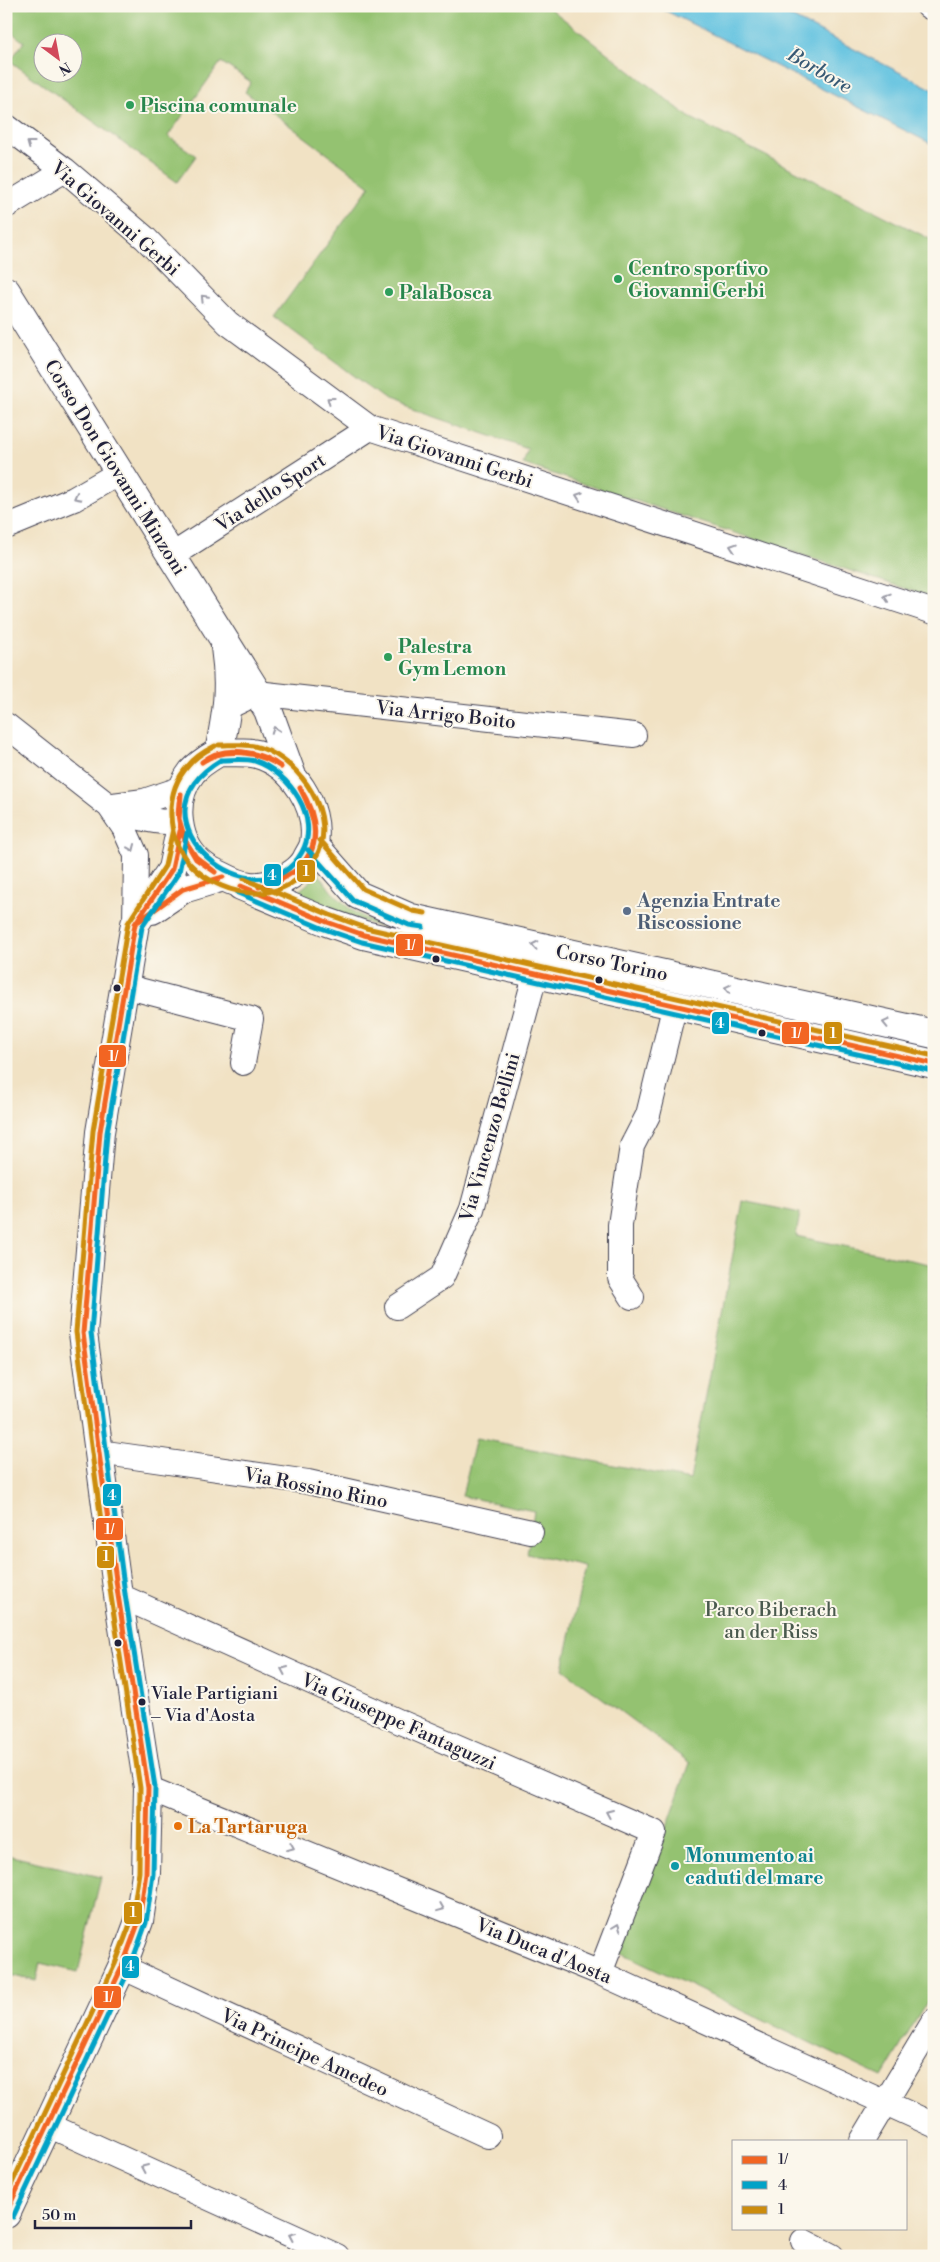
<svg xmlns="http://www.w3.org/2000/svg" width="940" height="2262" viewBox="0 0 940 2262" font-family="'Libre Bodoni',serif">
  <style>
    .green { fill: #94c271; stroke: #5b7256; fill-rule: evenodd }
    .water { fill: #62c2e0; stroke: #42728e }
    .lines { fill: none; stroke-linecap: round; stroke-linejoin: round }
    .street-casing { stroke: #413f50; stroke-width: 26 }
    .secondary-casing { stroke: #413f50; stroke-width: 30 }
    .primary-casing { stroke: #413f50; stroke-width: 30 }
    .street { stroke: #fff; stroke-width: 24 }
    .secondary { stroke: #fff; stroke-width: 28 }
    .primary { stroke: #fff; stroke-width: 28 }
    .bus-1-casing { stroke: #fbf7ec; stroke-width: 9 }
    .bus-2-casing { stroke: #fbf7ec; stroke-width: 9 }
    .bus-3-casing { stroke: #fbf7ec; stroke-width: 9 }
    .bus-1 { stroke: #f26522; stroke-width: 5 }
    .bus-2 { stroke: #02a2c7; stroke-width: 5 }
    .bus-3 { stroke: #cc8c0c; stroke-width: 5 }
    .oneway { stroke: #9c9ca7 }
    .leisure-dot { fill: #2e9e5b; stroke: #fbf7ec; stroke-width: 2 }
    .service-dot { fill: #5c6f8a; stroke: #fbf7ec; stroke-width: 2 }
    .bus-dot { fill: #22223b; stroke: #fbf7ec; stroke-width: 2 }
    .food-dot { fill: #e8710a; stroke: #fbf7ec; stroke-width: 2 }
    .culture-dot { fill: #0f9aa8; stroke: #fbf7ec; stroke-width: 2 }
    .labels { text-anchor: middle; stroke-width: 4; stroke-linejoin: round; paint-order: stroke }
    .bus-label { font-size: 18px; fill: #22223b; stroke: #fbf7ec; text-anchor: start }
    .leisure-label { font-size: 19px; font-weight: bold; fill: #27864d; stroke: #fbf7ec; text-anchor: start }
    .street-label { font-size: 19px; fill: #22223b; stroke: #fbf7ec }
    .service-label { font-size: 19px; font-weight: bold; fill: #4e5e75; stroke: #fbf7ec; text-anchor: start }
    .park-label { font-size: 19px; fill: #4a5a4e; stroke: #fbf7ec }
    .food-label { font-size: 19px; font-weight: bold; fill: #c56008; stroke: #fbf7ec; text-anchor: start }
    .culture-label { font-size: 19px; font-weight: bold; fill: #0d838f; stroke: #fbf7ec; text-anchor: start }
    .water-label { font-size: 20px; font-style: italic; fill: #385a75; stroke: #fbf7ec }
    .line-badge { stroke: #fbf7ec; stroke-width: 2 }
    .badge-label { font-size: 14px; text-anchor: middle; font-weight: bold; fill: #fff }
  </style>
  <rect width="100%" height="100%" fill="#fbf7ec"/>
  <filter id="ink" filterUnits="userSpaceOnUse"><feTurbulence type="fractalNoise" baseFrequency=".02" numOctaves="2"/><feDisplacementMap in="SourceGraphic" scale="10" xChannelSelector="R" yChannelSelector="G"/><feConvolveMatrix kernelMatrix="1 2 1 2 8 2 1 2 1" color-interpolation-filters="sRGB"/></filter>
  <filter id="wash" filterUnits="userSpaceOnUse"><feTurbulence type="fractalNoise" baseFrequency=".0096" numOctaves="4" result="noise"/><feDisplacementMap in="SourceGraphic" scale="20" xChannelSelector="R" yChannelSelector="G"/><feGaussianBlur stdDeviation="1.12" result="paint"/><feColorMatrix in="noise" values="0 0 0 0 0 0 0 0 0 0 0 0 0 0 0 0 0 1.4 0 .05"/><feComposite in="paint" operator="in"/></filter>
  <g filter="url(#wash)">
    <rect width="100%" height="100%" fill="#f1e2c4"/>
    <path class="green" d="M6 6H547L689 117 934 241V598L523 464 528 449 386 400 274 317 370 186 245 92 251 82 221 62 168 136 196 156 177 182 10 61 24 42 6 28ZM42 42H72V72H42Z
      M317 871 331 891 351 910 383 928 339 913 296 893 310 882Z
      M743 1201 800 1213 796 1236 934 1265V1990L882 2077 622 1953 690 1763 563 1669 585 1567 527 1554 534 1511 462 1496 476 1438 690 1480Z
      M7 1855 101 1877 78 1972 40 1963 36 1981 6 1974Z"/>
    <path class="water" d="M656 6H770L934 90V145Z"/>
  </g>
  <g filter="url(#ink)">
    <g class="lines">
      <g class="street-casing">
        <path id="street" d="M928 6 934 9
          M6 126 65 170 145 238 228 323 370 428 934 612
          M6 206 65 170
          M6 527 74 499 119 473
          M171 556 370 428
          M228 707 257 693 634 735
          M6 725 109 806C129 815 155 825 178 821
          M113 805 144 801 183 788
          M109 806 124 828 136 855 135 924
          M124 986 251 1019 243 1063
          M632 1297 620 1278V1225L632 1146 648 1115 675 1004
          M397 1307 442 1277 472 1209 536 972
          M99 1452 308 1482 531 1532
          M118 1595 398 1721 654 1832 600 1973
          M148 1788 600 1973 934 2125
          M122 1967 488 2136
          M48 2125 337 2256
          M862 2141 934 2021
          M803 2241 832 2256"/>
      </g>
      <g class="secondary-casing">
        <path id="secondary" d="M152 910 183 889 223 877
          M6 2214 122 1967 139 1921 146 1873 148 1788 118 1595 83 1333 100 1132 135 924 172 869 180 831"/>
      </g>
      <g class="primary-casing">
        <path id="primary" d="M6 291 268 710 292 776
          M219 752C231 753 246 751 257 754 293 764 320 807 314 843 313 849 308 855 306 860 301 869 288 878 279 881 255 890 243 887 222 876 216 873 210 871 205 867 175 846 170 800 192 772 200 763 209 758 219 752Z
          M219 752C227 712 231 688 225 647
          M314 845 358 895 411 918 934 1034
          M241 886 327 922 364 935 934 1064"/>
      </g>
      <use href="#street" class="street"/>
      <use href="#secondary" class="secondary"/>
      <use href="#primary" class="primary"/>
      <g class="bus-1-casing">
        <path id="bus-1" d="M202 762C224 744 260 751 281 767
          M202 762C225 746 260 752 281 767
          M181 794 179 819 185 840
          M181 794C176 810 178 825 185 840
          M185 840 196 857 215 872
          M185 840 196 859 215 872
          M295 871C324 846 316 818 300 788
          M295 871C324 850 317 815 300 788
          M241 886 327 922 364 935 934 1064
          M259 887 275 882 295 871
          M259 887 278 882 295 871
          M139 921 183 889 223 877
          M6 2213 122 1967 139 1921 146 1873 148 1788 118 1595 83 1333 100 1132 135 924 172 869 180 831"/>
      </g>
      <g class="bus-2-casing">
        <path id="bus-2" d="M221 760C232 760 244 758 255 761 289 772 321 818 302 852 259 929 120 820 221 760Z
          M308 850 354 901 409 925 423 927
          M238 893 324 929 362 942 932 1071
          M13 2217 129 1970 146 1923 153 1874 155 1787 125 1594 91 1333 107 1133 142 927 179 872 187 833"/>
      </g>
      <g class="bus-3-casing">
        <path id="bus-3" d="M215 746C205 751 195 757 188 766 164 792 166 838 190 864 226 902 289 906 316 857 339 816 300 761 261 748 248 743 233 745 219 745
          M320 840 363 889 413 911 425 913
          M244 879 330 915 366 928 934 1056
          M6 2196 115 1964 132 1919 139 1872 140 1788 111 1596 76 1332 93 1131 128 923 165 866 173 829"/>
      </g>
      <use href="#bus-1" class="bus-1"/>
      <use href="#bus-2" class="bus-2"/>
      <use href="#bus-3" class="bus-3"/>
    </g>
    <defs><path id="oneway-chevron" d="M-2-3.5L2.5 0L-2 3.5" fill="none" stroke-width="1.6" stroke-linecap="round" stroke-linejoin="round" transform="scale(1.25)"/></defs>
    <g class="oneway">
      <use href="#oneway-chevron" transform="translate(30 144) rotate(-143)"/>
      <use href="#oneway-chevron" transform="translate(204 298) rotate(-134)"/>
      <use href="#oneway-chevron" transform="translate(330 400) rotate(-144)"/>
      <use href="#oneway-chevron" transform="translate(579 496) rotate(-162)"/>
      <use href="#oneway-chevron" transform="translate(77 497) rotate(152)"/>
      <use href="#oneway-chevron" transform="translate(733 547) rotate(-162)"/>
      <use href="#oneway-chevron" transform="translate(887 597) rotate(-162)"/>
      <use href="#oneway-chevron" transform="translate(275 730) rotate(-110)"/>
      <use href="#oneway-chevron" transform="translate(132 848) rotate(67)"/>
      <use href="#oneway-chevron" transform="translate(535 945) rotate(-168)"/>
      <use href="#oneway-chevron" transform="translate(728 988) rotate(-167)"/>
      <use href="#oneway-chevron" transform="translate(886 1023) rotate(-167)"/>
      <use href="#oneway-chevron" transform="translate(284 1670) rotate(-156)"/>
      <use href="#oneway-chevron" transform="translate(609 1813) rotate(-157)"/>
      <use href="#oneway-chevron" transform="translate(291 1847) rotate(22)"/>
      <use href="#oneway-chevron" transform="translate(441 1908) rotate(22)"/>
      <use href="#oneway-chevron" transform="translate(617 1927) rotate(-69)"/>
      <use href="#oneway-chevron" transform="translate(144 2168) rotate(-156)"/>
      <use href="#oneway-chevron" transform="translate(292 2236) rotate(-156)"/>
    </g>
  </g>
  <g class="leisure-dot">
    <circle cx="130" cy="105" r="5"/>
    <circle cx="618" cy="279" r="5"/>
    <circle cx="389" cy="292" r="5"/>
    <circle cx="388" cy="657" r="5"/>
  </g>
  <circle class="service-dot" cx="627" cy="911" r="5"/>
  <g class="bus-dot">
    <circle cx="436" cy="959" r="4.5"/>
    <circle cx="599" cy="980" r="4.5"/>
    <circle cx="117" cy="988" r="4.5"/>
    <circle cx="762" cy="1033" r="4.5"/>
    <circle cx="118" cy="1643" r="4.5"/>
    <circle cx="142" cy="1702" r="4.5"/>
  </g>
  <circle class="food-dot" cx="178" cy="1826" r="5"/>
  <circle class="culture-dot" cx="675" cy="1866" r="5"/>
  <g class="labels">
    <g class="bus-label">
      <text x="151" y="1699">Viale Partigiani<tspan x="151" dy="22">– Via d'Aosta</tspan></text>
    </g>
    <g class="leisure-label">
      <text x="140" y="112">Piscina comunale</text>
      <text x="628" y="275">Centro sportivo<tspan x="628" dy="22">Giovanni Gerbi</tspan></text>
      <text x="399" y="299">PalaBosca</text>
      <text x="398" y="653">Palestra<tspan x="398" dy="22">Gym Lemon</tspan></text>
    </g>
    <g class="street-label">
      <text transform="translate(116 218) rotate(41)" y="7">Via Giovanni Gerbi</text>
      <text transform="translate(455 456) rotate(18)" y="7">Via Giovanni Gerbi</text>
      <text transform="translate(116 467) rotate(58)" y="7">Corso Don Giovanni Minzoni</text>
      <text transform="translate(270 492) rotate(-33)" y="7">Via dello Sport</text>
      <text transform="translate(446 714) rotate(6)" y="7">Via Arrigo Boito</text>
      <text transform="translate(612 962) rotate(12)" y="7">Corso Torino</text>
      <text transform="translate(489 1137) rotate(-74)" y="7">Via Vincenzo Bellini</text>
      <text transform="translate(316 1487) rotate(11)" y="7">Via Rossino Rino</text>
      <text transform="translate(399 1721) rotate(24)" y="7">Via Giuseppe Fantaguzzi</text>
      <text transform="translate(544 1950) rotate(22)" y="7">Via Duca d'Aosta</text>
      <text transform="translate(305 2052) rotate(25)" y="7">Via Principe Amedeo</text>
    </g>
    <g class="service-label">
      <text x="637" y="907">Agenzia Entrate<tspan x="637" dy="22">Riscossione</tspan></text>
    </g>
    <g class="park-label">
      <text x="771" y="1616">Parco Biberach<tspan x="771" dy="22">an der Riss</tspan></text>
    </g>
    <g class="food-label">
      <text x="188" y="1833">La Tartaruga</text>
    </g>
    <g class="culture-label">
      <text x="685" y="1862">Monumento ai<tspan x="685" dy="22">caduti del mare</tspan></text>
    </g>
    <g class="water-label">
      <text transform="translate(820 70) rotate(30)" y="7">Borbore</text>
    </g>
  </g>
  <g class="line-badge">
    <rect x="296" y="859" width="20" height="24" rx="5" fill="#cc8c0c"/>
    <rect x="263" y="863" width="19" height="24" rx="5" fill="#02a2c7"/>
    <rect x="395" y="933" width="29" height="24" rx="5" fill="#f26522"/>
    <rect x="711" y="1011" width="19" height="24" rx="5" fill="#02a2c7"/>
    <rect x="781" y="1021" width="29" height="24" rx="5" fill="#f26522"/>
    <rect x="823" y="1021" width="20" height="24" rx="5" fill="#cc8c0c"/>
    <rect x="98" y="1044" width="29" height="24" rx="5" fill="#f26522"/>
    <rect x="102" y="1483" width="20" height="24" rx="5" fill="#02a2c7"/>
    <rect x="95" y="1517" width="29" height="24" rx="5" fill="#f26522"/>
    <rect x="96" y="1545" width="19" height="24" rx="5" fill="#cc8c0c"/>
    <rect x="123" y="1901" width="20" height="24" rx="5" fill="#cc8c0c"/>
    <rect x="121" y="1955" width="19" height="24" rx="5" fill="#02a2c7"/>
    <rect x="93" y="1985" width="29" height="24" rx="5" fill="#f26522"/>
  </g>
  <g class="badge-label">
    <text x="306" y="876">1</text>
    <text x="272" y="880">4</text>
    <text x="410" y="950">1/</text>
    <text x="720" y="1028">4</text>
    <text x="796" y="1038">1/</text>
    <text x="833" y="1038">1</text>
    <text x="113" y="1061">1/</text>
    <text x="112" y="1500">4</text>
    <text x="109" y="1534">1/</text>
    <text x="106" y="1561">1</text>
    <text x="133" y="1917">1</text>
    <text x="130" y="1971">4</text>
    <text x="108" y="2002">1/</text>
  </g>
  <rect width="940" height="2262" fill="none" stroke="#fbf7ec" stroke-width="25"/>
  <rect x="732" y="2140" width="175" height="90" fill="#fbf7ec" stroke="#a4a2a5"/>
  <rect x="742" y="2156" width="25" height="8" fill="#f26522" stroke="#a4a2a5"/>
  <text x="778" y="2164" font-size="15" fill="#22223b">1/</text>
  <rect x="742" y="2181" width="25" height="8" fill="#02a2c7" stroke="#a4a2a5"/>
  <text x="778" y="2190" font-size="15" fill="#22223b">4</text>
  <rect x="742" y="2206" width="25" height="8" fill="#cc8c0c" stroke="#a4a2a5"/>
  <text x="778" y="2214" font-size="15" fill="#22223b">1</text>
  <g transform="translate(58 58) rotate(148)"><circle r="24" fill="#fbf7ec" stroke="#a4a2a5"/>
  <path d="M0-4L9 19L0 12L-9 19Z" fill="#d1495b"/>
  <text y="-8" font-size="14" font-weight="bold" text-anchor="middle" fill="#22223b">N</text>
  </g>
  <path d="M35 2220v8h156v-8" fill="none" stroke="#22223b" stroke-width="2.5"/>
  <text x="42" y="2220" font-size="15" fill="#22223b" stroke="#fbf7ec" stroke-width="4" paint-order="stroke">50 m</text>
</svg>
